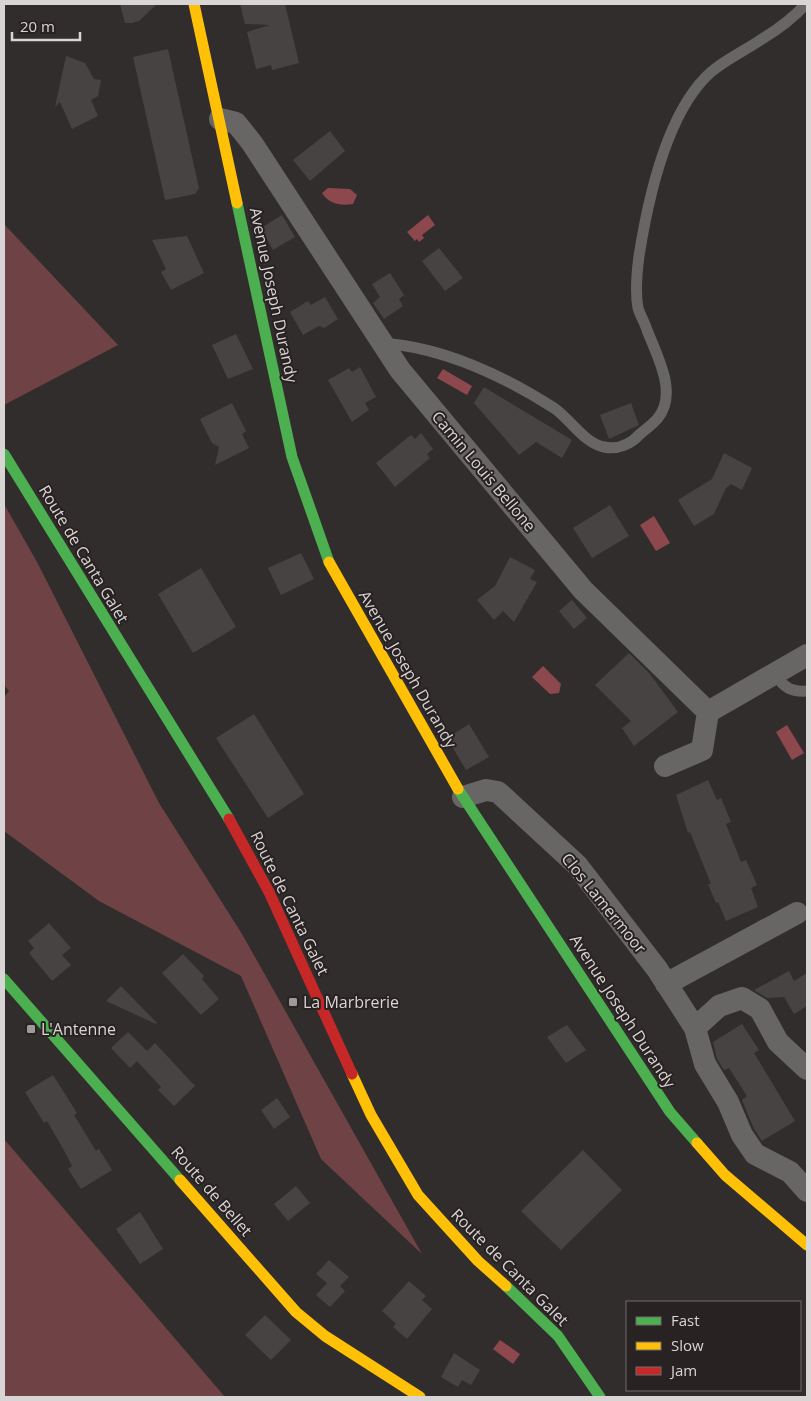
<svg xmlns="http://www.w3.org/2000/svg" width="811" height="1401" viewBox="0 0 811 1401" font-family="'Open Sans',sans-serif">
  <style>
    .green { fill: #6f4345 }
    .water { fill: #8d484d }
    .building { fill: #474343 }
    .lines { fill: none; stroke-linecap: round; stroke-linejoin: round }
    .lane { stroke: #686565; stroke-width: 11 }
    .street { stroke: #686565; stroke-width: 22 }
    .fast { stroke: #4caf50; stroke-width: 11 }
    .slow { stroke: #ffc107; stroke-width: 11 }
    .jam { stroke: #c62828; stroke-width: 11 }
    .poi-dot { fill: #9f9a9a; stroke: #292222; stroke-width: 2 }
    .labels { text-anchor: middle; stroke-width: 4; stroke-linejoin: round; paint-order: stroke }
    .street-label { font-size: 16px; fill: #dad5d5; stroke: #292222 }
    .poi-label { font-size: 16px; fill: #dad5d5; stroke: #292222; text-anchor: start }
  </style>
  <rect width="100%" height="100%" fill="#322d2d"/>
  <path class="green" d="M4 224 118 345 4 405Z
    M4 504 37 562 159 803 242 934 422 1254 321 1159 241 976 99 901 4 831V697L9 691 4 685Z
    M4 1139 225 1397H4Z"/>
  <path class="water" d="M328 188 350 189 357 195 353 204C340 206 329 204 322 193Z
    M428 215 435 225 422 235 424 238 419 242 417 239 415 241 407 232Z
    M443 369 472 386 467 395 437 378Z
    M654 516 670 543 656 551 640 525Z
    M543 666 561 684 559 693 550 694 532 677Z
    M787 725 804 753 792 760 776 732Z
    M500 1340 520 1354 513 1364 493 1349Z"/>
  <path class="building" d="M120 4H157L139 21 132 23H125Z
    M240 4H285L299 63 272 70 271 65 256 69 247 32 270 25 245 24Z
    M168 49 199 188 195 194 165 200 133 57Z
    M66 56 85 63 94 79 101 80 98 96 91 100 98 116 72 129 60 102 55 107Z
    M330 131 345 151 310 181 293 160Z
    M282 215 295 237 273 250 261 228Z
    M187 236 204 273 171 290 161 272 166 269 152 240Z
    M439 248 463 278 445 291 422 261Z
    M390 273 404 295 399 299 403 306 384 319 373 303 380 297 372 284Z
    M325 297 338 319 324 328 319 326 303 335 290 312 308 301 311 305Z
    M236 334 253 369 228 379 212 345Z
    M360 367 376 397 365 403 369 410 352 422 328 380 349 368 352 372Z
    M484 387 572 440 562 458 536 442 519 455 474 403Z
    M232 403 246 431 242 434 249 448 215 465 219 447 212 443 200 419Z
    M631 403 639 425 609 439 600 415Z
    M421 433 433 449 427 454 430 458 395 487 376 463 411 435 415 439Z
    M724 453 752 468 742 490 731 484 726 488 714 514 694 526 678 500 712 479Z
    M610 505 629 536 592 558 573 528Z
    M301 553 314 579 281 595 268 568Z
    M510 557 535 570 530 579 537 582 514 622 503 611 494 620 477 600 495 586Z
    M201 568 236 627 193 653 158 594Z
    M572 600 587 618 574 629 559 611Z
    M629 653 650 674 678 712 634 746 622 728 631 721 595 685Z
    M254 714 304 794 268 818 216 738Z
    M469 724 489 757 466 770 447 738Z
    M708 780 717 800 721 798 731 822 726 824 741 862 746 860 757 885 751 888 758 907 726 921 718 902 716 903 708 884H711L690 832 688 833 676 795Z
    M49 923 71 948 62 955 71 965 52 981 29 953 34 948 28 941Z
    M183 954 204 976 202 979 219 999 201 1015 162 973Z
    M789 971 794 981 807 973V1006L794 1014 784 997 767 998 754 990Z
    M121 986 157 1023 156 1024 106 1001Z
    M742 1024 759 1050 754 1053 795 1121 762 1141 754 1129 742 1100 747 1096 729 1068 724 1070 717 1059 713 1042Z
    M567 1025 586 1050 566 1063 547 1037Z
    M128 1032 147 1051 155 1043 195 1086 174 1106 158 1090 161 1087 137 1061 141 1057 130 1068 111 1048Z
    M53 1075 77 1113 74 1115 96 1151 99 1149 112 1170 81 1189 68 1169 72 1166 66 1154 47 1121 44 1123 25 1092Z
    M277 1098 290 1117 274 1129 261 1110Z
    M583 1150 622 1190 561 1250 521 1211Z
    M296 1186 310 1203 288 1221 274 1204Z
    M140 1212 163 1249 140 1264 116 1229Z
    M329 1260 349 1277 340 1286 345 1291 330 1307 316 1295 327 1283 316 1274Z
    M409 1281 426 1296 422 1300 432 1309 407 1339 393 1327 396 1324 382 1311Z
    M265 1315 291 1340 271 1360 245 1335Z
    M454 1353 480 1370 471 1385 462 1380 458 1387 441 1377Z"/>
  <g class="lines">
    <path class="lane" d="M383 343C445 348 502 375 554 408 570 419 584 443 604 447 618 450 631 444 640 434 646 429 653 424 658 418 678 393 657 356 647 330 645 323 640 315 638 308 635 292 637 271 639 256 648 199 667 111 711 72 726 59 746 50 762 39 777 30 794 17 806 4
      M775 674C784 688 791 692 807 691"/>
    <path class="street" d="M220 119 236 123 252 143 400 370 583 590 708 712 807 655
      M665 766 702 750 708 712
      M463 797 486 790 498 792 577 865 657 969 695 1028 705 1064 728 1102 742 1135 755 1154 790 1172 807 1191
      M666 984 797 913
      M695 1028 719 1006 742 998 760 1009 778 1042 807 1069"/>
    <path class="fast" d="M237 203 292 457 329 562
      M4 454 229 819
      M458 789 670 1112 697 1143
      M4 979 180 1180
      M506 1286 558 1336 600 1397"/>
    <path class="slow" d="M194 4 237 203
      M329 562 458 789
      M352 1074 371 1115 418 1195 478 1261 506 1286
      M697 1143 725 1175 807 1245
      M180 1180 296 1312 325 1336 420 1397"/>
    <path class="jam" d="M229 819 269 892 352 1074"/>
  </g>
  <g class="poi-dot">
    <rect x="288" y="997" width="10" height="10" rx="2.5"/>
    <rect x="26" y="1024" width="10" height="10" rx="2.5"/>
  </g>
  <g class="labels">
    <g class="street-label">
      <text transform="translate(274 295) rotate(78)" y="6">Avenue Joseph Durandy</text>
      <text transform="translate(484 471) rotate(50)" y="6">Camin Louis Bellone</text>
      <text transform="translate(84 554) rotate(59)" y="6">Route de Canta Galet</text>
      <text transform="translate(408 669) rotate(60)" y="6">Avenue Joseph Durandy</text>
      <text transform="translate(290 903) rotate(64)" y="6">Route de Canta Galet</text>
      <text transform="translate(604 903) rotate(51)" y="6">Clos Lamermoor</text>
      <text transform="translate(623 1011) rotate(57)" y="6">Avenue Joseph Durandy</text>
      <text transform="translate(212 1191) rotate(49)" y="6">Route de Bellet</text>
      <text transform="translate(510 1267) rotate(45)" y="6">Route de Canta Galet</text>
    </g>
    <g class="poi-label">
      <text x="303" y="1008">La Marbrerie</text>
      <text x="41" y="1035">L'Antenne</text>
    </g>
  </g>
  <rect width="811" height="1401" fill="none" stroke="#dad5d5" stroke-width="10"/>
  <rect x="626" y="1301" width="175" height="90" fill="#292222" stroke="#706a6a"/>
  <rect x="636" y="1317" width="25" height="8" fill="#4caf50" stroke="#706a6a"/>
  <text x="671" y="1326" font-size="15" fill="#dad5d5">Fast</text>
  <rect x="636" y="1342" width="25" height="8" fill="#ffc107" stroke="#706a6a"/>
  <text x="671" y="1351" font-size="15" fill="#dad5d5">Slow</text>
  <rect x="636" y="1367" width="25" height="8" fill="#c62828" stroke="#706a6a"/>
  <text x="671" y="1376" font-size="15" fill="#dad5d5">Jam</text>
  <path d="M12 32v8h68v-8" fill="none" stroke="#dad5d5" stroke-width="2.5"/>
  <text x="20" y="32" font-size="15" fill="#dad5d5" stroke="#292222" stroke-width="4" paint-order="stroke">20 m</text>
</svg>
